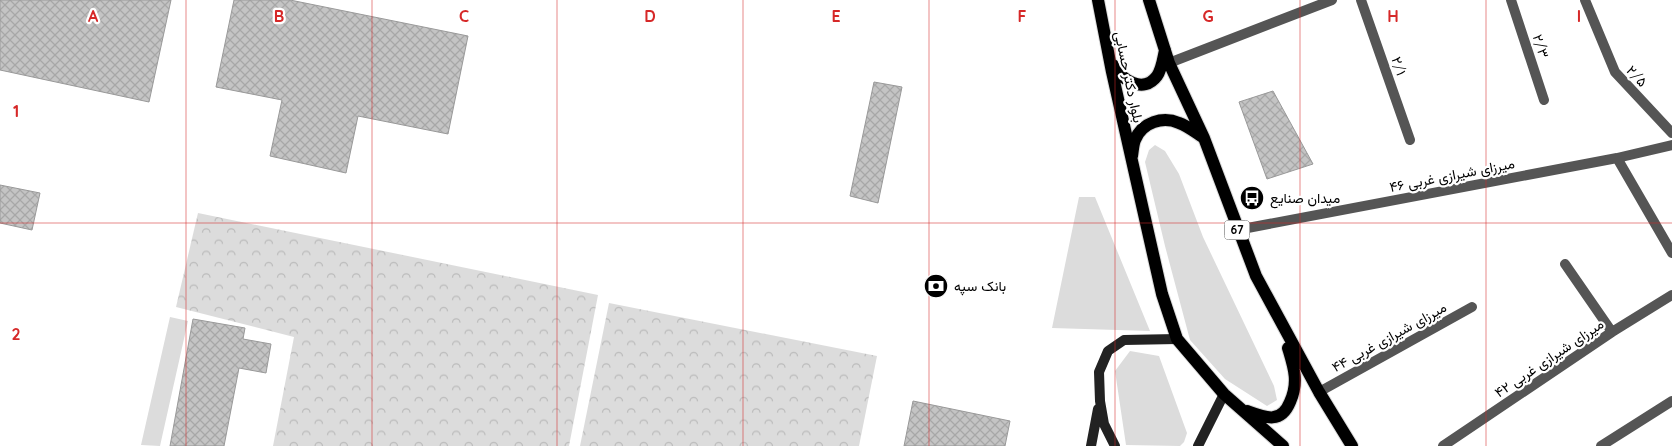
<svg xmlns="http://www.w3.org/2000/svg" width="1672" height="446" viewBox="0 0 1672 446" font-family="Quicksand,Vazirmatn,sans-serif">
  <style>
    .grass { fill: #dcdcdc }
    .forest { fill: url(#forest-crowns) }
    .building { fill: url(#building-cross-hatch); stroke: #999 }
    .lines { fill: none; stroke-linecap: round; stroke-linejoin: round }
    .primary-casing { stroke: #dbdbdb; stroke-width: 14 }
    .street { stroke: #555; stroke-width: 10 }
    .secondary { stroke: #222; stroke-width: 10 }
    .primary { stroke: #000; stroke-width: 12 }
    .grid { fill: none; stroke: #d62828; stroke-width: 1; stroke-opacity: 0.55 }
    .labels { text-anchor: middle; stroke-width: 4.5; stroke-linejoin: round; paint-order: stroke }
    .shield { fill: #fff; stroke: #4c4c4c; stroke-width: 1 }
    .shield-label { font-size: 12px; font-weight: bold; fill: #000 }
    .street-label { font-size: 14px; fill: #000; stroke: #fff }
    .poi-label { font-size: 14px; fill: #000; stroke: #fff; text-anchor: start }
    .grid-label { font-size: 16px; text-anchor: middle; font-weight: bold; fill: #d62828; stroke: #fff; stroke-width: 4.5; stroke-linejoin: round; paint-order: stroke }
  </style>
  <defs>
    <pattern id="forest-crowns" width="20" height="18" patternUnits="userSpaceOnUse" patternTransform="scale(1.25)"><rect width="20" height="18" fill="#dcdcdc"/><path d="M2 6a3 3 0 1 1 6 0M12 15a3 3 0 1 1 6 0" fill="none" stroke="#bbb"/></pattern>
    <pattern id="building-cross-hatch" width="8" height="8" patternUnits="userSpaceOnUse" patternTransform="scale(1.25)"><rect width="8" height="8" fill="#c4c4c4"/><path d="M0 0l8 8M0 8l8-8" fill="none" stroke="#a7a7a7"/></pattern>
  </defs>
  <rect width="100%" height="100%" fill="#fff"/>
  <path class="grass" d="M1155 145 1165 151 1179 174 1203 237 1274 386 1277 400 1267 406 1225 379 1190 340 1165 246 1145 162 1149 150Z
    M1079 197H1095L1150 331 1052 328Z
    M170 317 188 321 160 446 141 445Z
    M1130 351 1159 356 1187 433 1184 442 1180 446 1126 445 1115 371Z"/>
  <path class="forest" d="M198 213 598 295 569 446H273L294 337 176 307Z
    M609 303 877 356 859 446H580Z"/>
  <path class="building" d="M0 0H171L149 102 0 70Z
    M234 0H290L468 36 448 134 358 116 346 173 270 156 282 100 216 87Z
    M874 82 902 87 878 203 850 196Z
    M1273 91 1313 164 1267 179 1239 102Z
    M0 185 40 193 32 230 0 223Z
    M193 319 245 328 243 339 271 344 266 373 239 368 224 446H170Z
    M913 401 1010 421 1005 446H904Z"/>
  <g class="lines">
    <g class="primary-casing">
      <path id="primary" d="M1098 0 1112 72 1162 294 1177 339 1224 394 1283 446
        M1149 0 1169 63 1204 138 1256 276 1319 392 1352 446
        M1113 65C1121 79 1143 95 1157 76 1162 69 1163 59 1165 50
        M1132 156C1133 150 1133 145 1135 140 1142 122 1163 116 1179 123 1188 126 1196 133 1204 138
        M1247 411C1266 418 1281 424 1290 402 1299 382 1294 368 1288 348"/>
    </g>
    <path class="street" d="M1361 0 1410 140
      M1511 0 1544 100
      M1585 0 1615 72 1672 133
      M1169 63 1332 0
      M1617 158 1672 253
      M1237 230 1617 158 1672 145
      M1565 264 1612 332
      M1319 392 1472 307
      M1443 446 1612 332 1672 295
      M1601 446 1672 401"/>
    <path class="secondary" d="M1091 446 1098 409
      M1115 446 1104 424 1100 401 1099 372 1108 351 1124 340 1177 339
      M1198 446 1224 394"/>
    <use href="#primary" class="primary"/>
  </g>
  <path class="grid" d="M186 0V446M372 0V446M557 0V446M743 0V446M929 0V446M1115 0V446M1300 0V446M1486 0V446M0 223H1672"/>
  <defs>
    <g id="bus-disc" transform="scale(1.25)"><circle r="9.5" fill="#000" stroke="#fff"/><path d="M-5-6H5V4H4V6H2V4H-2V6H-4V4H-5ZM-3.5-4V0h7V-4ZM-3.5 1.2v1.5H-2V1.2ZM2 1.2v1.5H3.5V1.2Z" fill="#fff"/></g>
    <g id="bank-disc" transform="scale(1.25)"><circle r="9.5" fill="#000" stroke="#fff"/><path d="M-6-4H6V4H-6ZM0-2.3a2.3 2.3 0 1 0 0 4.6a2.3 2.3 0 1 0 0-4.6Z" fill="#fff"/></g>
  </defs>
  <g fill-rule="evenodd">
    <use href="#bus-disc" x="1252" y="198"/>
    <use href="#bank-disc" x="936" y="286"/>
  </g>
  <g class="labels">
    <rect class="shield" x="1224.5" y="220.5" width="25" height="19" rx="4"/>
    <g class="shield-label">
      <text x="1237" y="234">67</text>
    </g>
    <g class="street-label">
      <text transform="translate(1541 46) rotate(72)" y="5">۲/۳</text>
      <text transform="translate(1399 66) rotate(71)" y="5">۲/۱</text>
      <text transform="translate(1637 76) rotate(47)" y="5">۲/۵</text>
      <text transform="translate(1129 77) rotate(78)" y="5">بلوار دکتر حسابی</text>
      <text transform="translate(1452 175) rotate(-11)" y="5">میرزای شیرازی غربی ۴۶</text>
      <text transform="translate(1389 337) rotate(-29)" y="5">میرزای شیرازی غربی ۴۴</text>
      <text transform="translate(1549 358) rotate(-34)" y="5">میرزای شیرازی غربی ۴۲</text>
    </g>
    <g class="poi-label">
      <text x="1270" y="203">میدان صنایع</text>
      <text x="954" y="291">بانک سپه</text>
    </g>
  </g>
  <g class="grid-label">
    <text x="93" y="22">A</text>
    <text x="279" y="22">B</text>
    <text x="464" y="22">C</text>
    <text x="650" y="22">D</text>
    <text x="836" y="22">E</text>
    <text x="1022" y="22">F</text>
    <text x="1208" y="22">G</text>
    <text x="1393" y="22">H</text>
    <text x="1579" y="22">I</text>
    <text x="16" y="117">1</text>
    <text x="16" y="340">2</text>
  </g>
</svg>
